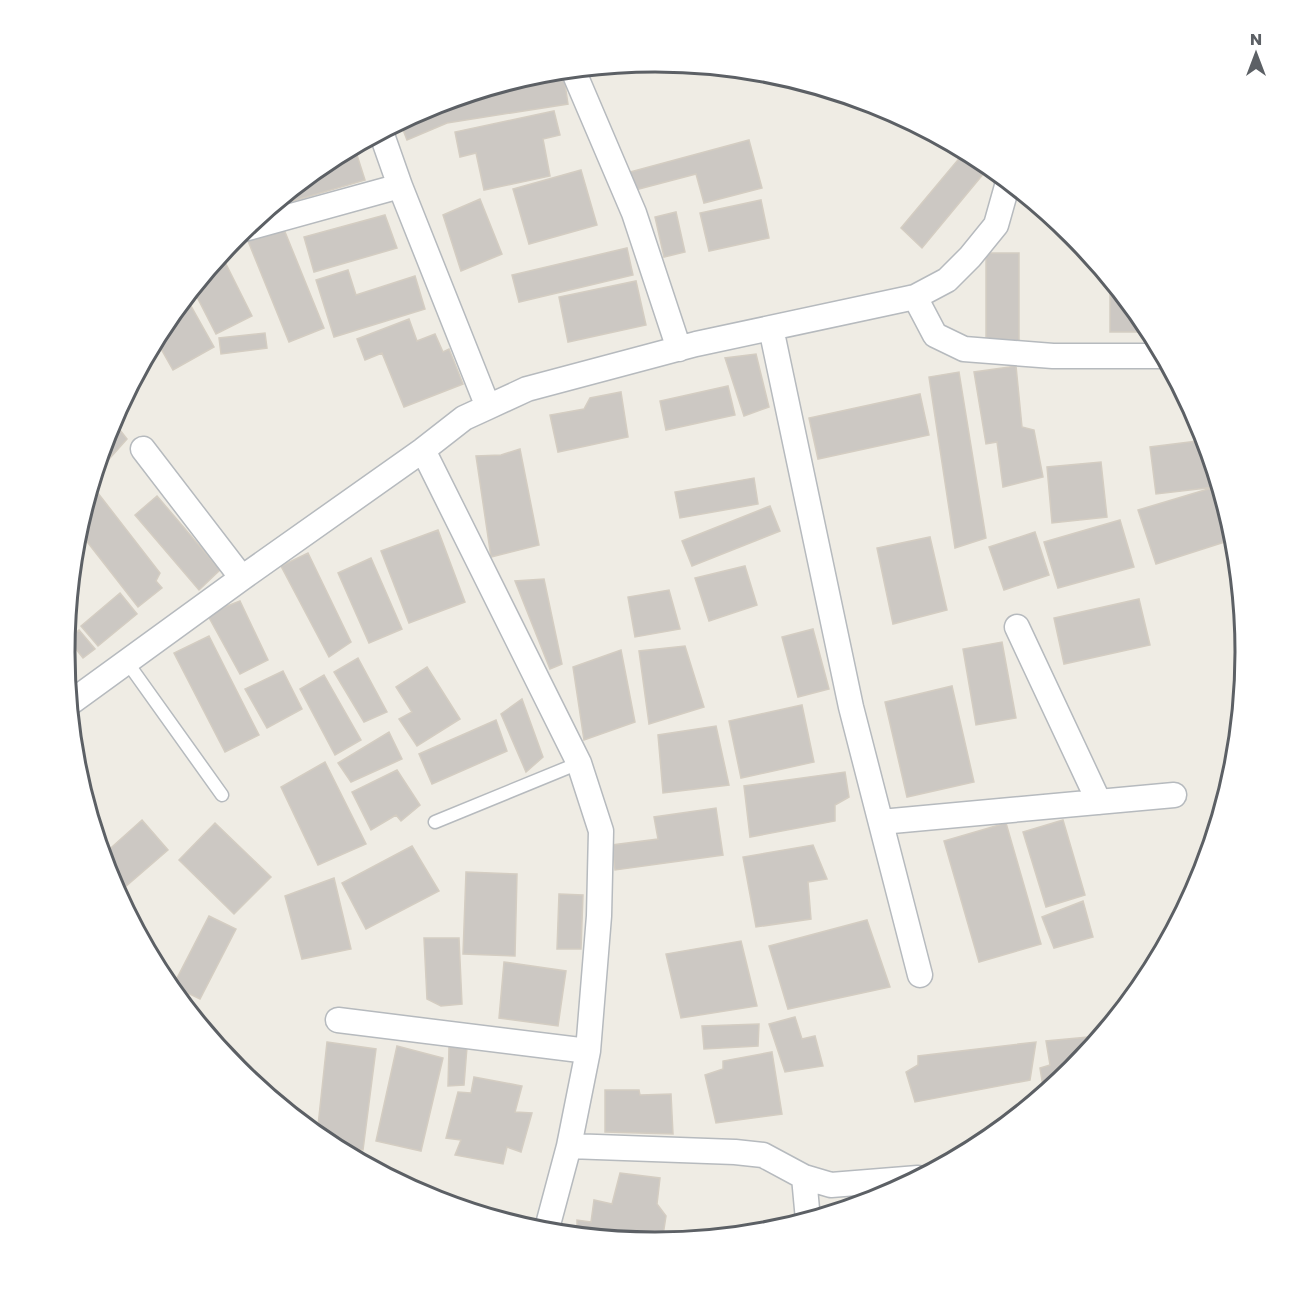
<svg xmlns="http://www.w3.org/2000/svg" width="1310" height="1304" viewBox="0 0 1310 1304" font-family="Poppins,sans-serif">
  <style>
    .building { fill: #ccc8c3; stroke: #d4cdc2; stroke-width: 1.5 }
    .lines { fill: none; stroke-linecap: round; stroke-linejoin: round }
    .lane-casing { stroke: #b6babe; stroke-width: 15 }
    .street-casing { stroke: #b6babe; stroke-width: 27 }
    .lane { stroke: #fff; stroke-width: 12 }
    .street { stroke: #fff; stroke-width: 24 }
    .rim { fill: none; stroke: #5c6065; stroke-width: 3 }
  </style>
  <rect width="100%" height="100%" fill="#efece4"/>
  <path class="building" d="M563 71 568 104 447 123 407 140 400 122 429 106 540 73Z
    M554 111 560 135 543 139 550 176 484 190 476 153 460 157 455 132Z
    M749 140 762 188 704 203 696 174 635 190 630 172Z
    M357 155 365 180 269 208 320 167Z
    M962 155 984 173 922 248 901 228Z
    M581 170 597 225 529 244 513 189Z
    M480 199 502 254 461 271 443 215Z
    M761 200 769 238 709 251 700 213Z
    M676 212 685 252 664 257 655 217Z
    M385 215 397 248 314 272 304 237Z
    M283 227 324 328 289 342 248 241Z
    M627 248 633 275 519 302 512 275Z
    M986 253H1019V342H986Z
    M222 256 252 316 216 334 193 289 219 257Z
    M348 270 356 295 415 276 425 309 334 337 316 280Z
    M636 281 646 325 568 342 559 297Z
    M1110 291 1119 292 1146 324 1150 332H1110Z
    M186 297 214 347 173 370 156 340 164 324Z
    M409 319 417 341 435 334 443 352 449 349 463 384 404 407 382 353 365 360 357 339Z
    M265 333 267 348 221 354 219 338Z
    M756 354 769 407 744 416 725 358Z
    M1016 366 1022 427 1034 430 1043 477 1003 487 997 442 986 444 974 372Z
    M959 372 986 538 955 548 929 377Z
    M728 386 735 415 666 430 660 401Z
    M621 392 628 437 558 452 550 415 584 409 590 398Z
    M920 394 929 435 818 459 809 418Z
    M112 420 127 439 94 476 110 426Z
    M1205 440 1211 462 1215 487 1156 494 1150 447Z
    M520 449 539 545 491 557 476 456 501 455Z
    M1101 462 1107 517 1052 523 1047 467Z
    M754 478 758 504 680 518 675 492Z
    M1215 487 1231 540 1156 564 1138 510Z
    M94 488 160 573 156 581 162 588 138 607 78 530 89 492Z
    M157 496 220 570 199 590 135 515Z
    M770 506 780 531 692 566 682 541Z
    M1120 520 1134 567 1058 588 1044 542Z
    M438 530 465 602 409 623 381 551Z
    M1035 532 1049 575 1004 590 989 547Z
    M930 537 947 610 893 624 877 548Z
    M308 553 351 642 329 657 281 566Z
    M371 558 402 629 369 643 338 573Z
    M745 566 757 605 709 621 695 578Z
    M544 579 562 664 550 669 515 581Z
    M669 590 680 629 635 637 628 597Z
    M120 593 137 614 98 646 81 626Z
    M1139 599 1150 645 1064 664 1054 618Z
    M240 601 268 660 240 674 207 614Z
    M813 629 829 689 798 697 782 637Z
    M79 630 95 649 83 658 68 639Z
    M209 636 259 735 225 752 174 653Z
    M1002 642 1016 718 976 725 963 649Z
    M685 646 704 707 649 724 639 651Z
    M621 650 635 722 584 740 573 667Z
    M358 658 387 712 364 722 334 672Z
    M427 667 460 719 417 746 399 719 412 712 396 687Z
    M283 671 302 709 267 728 245 689Z
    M324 675 361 740 335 755 300 689Z
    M952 686 974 782 907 797 885 702Z
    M522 699 543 757 526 772 501 714Z
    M802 705 814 762 741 778 729 721Z
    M496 720 507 751 432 784 419 754Z
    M716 726 729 785 663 793 658 735Z
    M389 732 402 759 351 782 338 763Z
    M325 762 366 844 318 865 281 787Z
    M397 770 420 805 401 821 396 815 371 830 352 792Z
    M845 772 849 797 835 805V821L750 837 744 786Z
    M716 808 723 855 615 870 612 845 658 839 654 817Z
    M142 820 168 850 118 893 109 878 103 855Z
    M1063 820 1085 895 1046 907 1023 832Z
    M215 823 271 877 234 914 179 860Z
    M1006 823 1041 944 979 962 944 841Z
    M813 845 827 879 808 882 811 919 756 927 743 857Z
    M412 846 439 891 366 929 342 883Z
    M466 872 517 874 515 956 463 954Z
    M334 878 351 949 302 959 285 896Z
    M559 894 583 895 581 949H557Z
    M1083 901 1093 937 1054 948 1042 917Z
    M209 916 236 929 200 999 173 986Z
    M867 920 890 987 788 1009 769 946Z
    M424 938H459L462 1004 441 1006 427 999Z
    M741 941 757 1006 681 1018 666 954Z
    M504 962 566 971 558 1026 499 1018Z
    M795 1017 802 1039 815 1036 823 1066 785 1072 769 1024Z
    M759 1024 758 1046 704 1049 702 1026Z
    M1100 1036 1072 1070 1044 1093 1040 1068 1050 1065 1046 1041Z
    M327 1042 376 1049 363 1150 331 1145 317 1135Z
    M1036 1042 1030 1080 915 1102 906 1072 918 1065V1056Z
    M397 1046 443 1058 421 1151 376 1141Z
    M449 1047H467L464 1085 448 1086Z
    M772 1052 782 1114 716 1123 705 1075 723 1069V1061Z
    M474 1077 522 1086 515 1112 532 1113 521 1152 507 1147 503 1164 455 1155 461 1140 446 1138 458 1092 471 1093Z
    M605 1090H639L640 1095 671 1094 673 1134 605 1132Z
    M620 1173 660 1178 657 1204 666 1216 662 1242H655L577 1235V1220L591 1222 594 1200 612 1204Z"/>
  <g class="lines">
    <g class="lane-casing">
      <path id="lane" d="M127 662 222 795
        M435 822 579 763"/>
    </g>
    <g class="street-casing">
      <path id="street" d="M573 70 634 213 679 349
        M381 132 400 186 488 407
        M244 229 400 186
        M915 297 935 335 964 349 1053 356H1163
        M771 328 851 707 920 975
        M143 449 242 578
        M423 450 579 763 601 831 599 916 588 1051 569 1146 546 1232
        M1017 627 1099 802
        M70 703 242 578 423 450 464 418 488 407 527 389 696 344 915 297 947 280 970 257 996 225 1007 186V180
        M881 822 1174 795
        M338 1020 588 1051
        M569 1146 735 1152 763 1155 804 1177 831 1185 918 1178
        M804 1177 808 1220"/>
    </g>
    <use href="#lane" class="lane"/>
    <use href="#street" class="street"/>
  </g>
  <path d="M0 0H1310V1304H0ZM75 652a580 580 0 1 1 1160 0a580 580 0 1 1-1160 0Z" fill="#fff" fill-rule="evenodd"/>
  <path class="rim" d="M75 652a580 580 0 1 1 1160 0a580 580 0 1 1-1160 0Z"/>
  <g transform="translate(1256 54)" stroke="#ffffff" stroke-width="4.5" paint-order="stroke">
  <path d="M0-4.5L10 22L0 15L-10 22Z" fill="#5c6065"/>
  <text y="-9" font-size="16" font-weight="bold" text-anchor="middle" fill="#5c6065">N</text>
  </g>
</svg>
